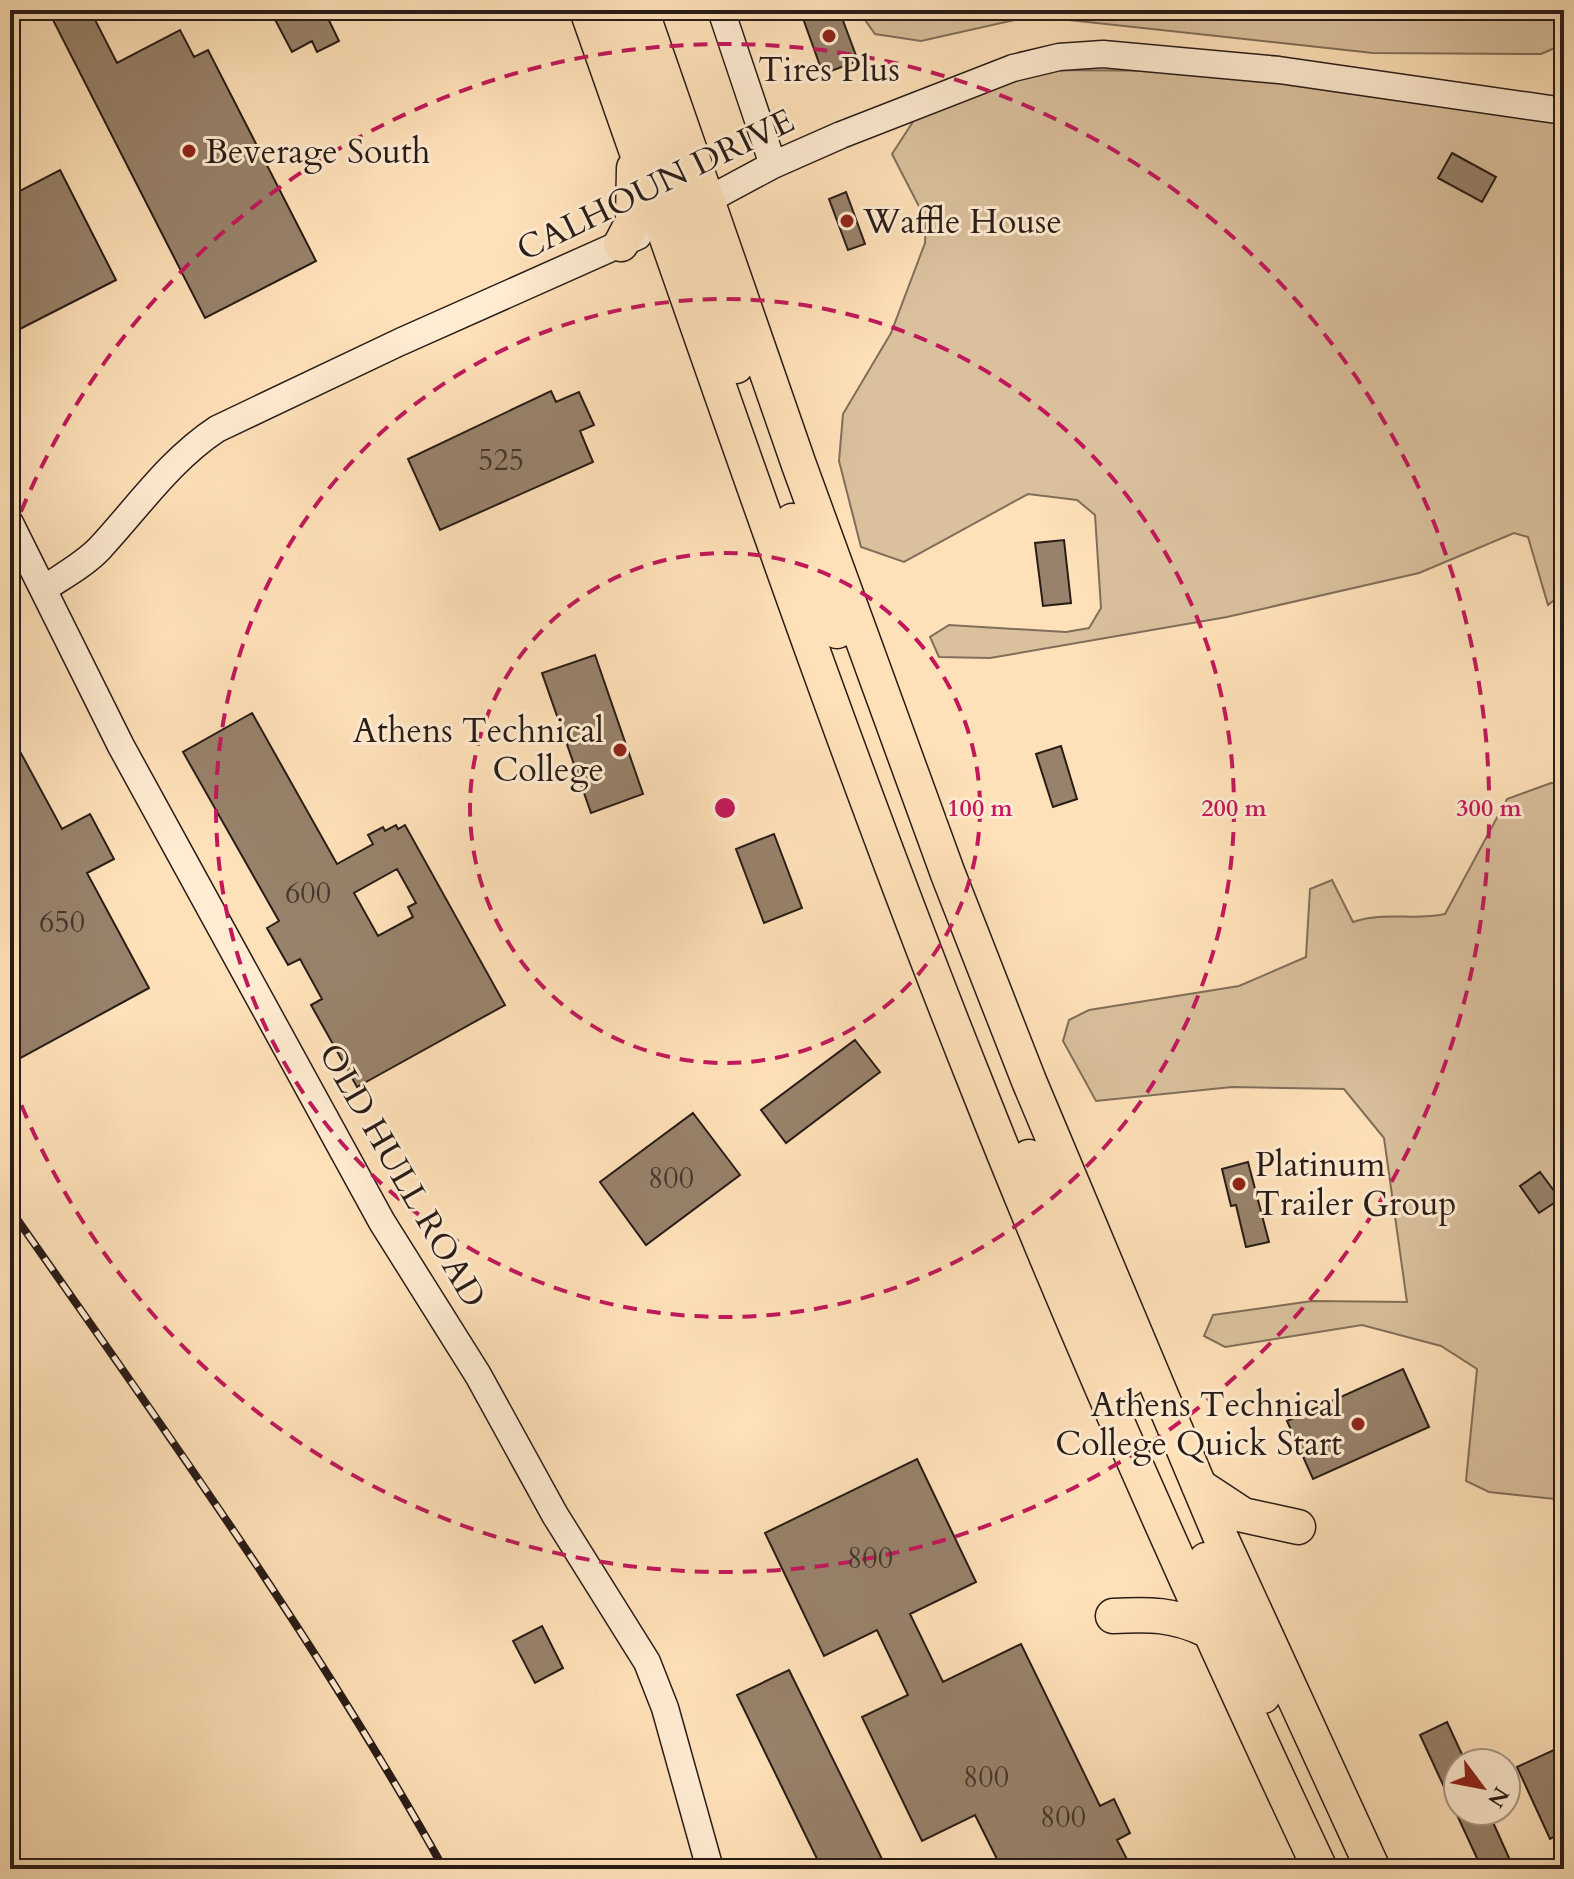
<svg xmlns="http://www.w3.org/2000/svg" width="1574" height="1879" viewBox="0 0 1574 1879" font-family="Cardo,serif">
  <style>
    .green { fill: #dac09d; stroke: #816e5a; stroke-width: 2 }
    .building { fill: #98826b; stroke: #281c17; stroke-width: 2; fill-rule: evenodd }
    .lines { fill: none; stroke-linecap: round; stroke-linejoin: round }
    .secondary-casing { stroke: #281c17; stroke-width: 29 }
    .highway-casing { stroke: #281c17; stroke-width: 37 }
    .secondary { stroke: #ffecd2; stroke-width: 26 }
    .highway { stroke: #ffe1b9; stroke-width: 34 }
    .rail-casing { stroke: #281c17; stroke-width: 8 }
    .rail { stroke: #ffecd2; stroke-width: 5; stroke-dasharray: 15; stroke-linecap: butt }
    .ring { fill: none; stroke: #c2185b; stroke-width: 4; stroke-dasharray: 14 10 }
    .poi-dot { fill: #8f2418; stroke: #ffecd2; stroke-width: 3 }
    .labels { text-anchor: middle; stroke-width: 6; stroke-linejoin: round; paint-order: stroke }
    .number-label { font-size: 30px; fill: #44362c }
    .poi-label { font-size: 34px; fill: #281c17; stroke: #ffecd2; text-anchor: start }
    .street-label { font-size: 34px; fill: #281c17; stroke: #ffecd2 }
    .centre { fill: #c2185b; stroke: #ffecd2; stroke-width: 4 }
    .ring-label { font-size: 24px; text-anchor: middle; font-weight: bold; fill: #c2185b; stroke: #ffecd2; stroke-width: 6; stroke-linejoin: round; paint-order: stroke }
  </style>
  <rect width="100%" height="100%" fill="#ffe1b9"/>
  <filter id="stains"><feTurbulence type="fractalNoise" baseFrequency=".0025" numOctaves="4"/><feColorMatrix values="0 0 0 0 .2 0 0 0 0 .09 0 0 0 0 .02 0 0 0 .5 -.17"/></filter>
  <radialGradient id="worn" r=".72"><stop offset=".6" stop-color="#630" stop-opacity="0"/><stop offset="1" stop-color="#630" stop-opacity=".3"/></radialGradient>
  <path class="green" d="M858 10H1564V44L1541 54 1373 53 1032 16 921 41 875 34Z
    M1029 70 1209 71 1564 119V592L1548 605 1528 537 1514 533 1419 573 1227 617 990 658 939 657 930 637 949 625 1066 632 1089 628 1101 608 1095 515 1077 500 1028 494 904 562 861 547 839 461 843 414 891 333 925 243 926 220 892 154 918 114Z
    M1551 783 1564 785V1500L1489 1492 1466 1481 1477 1369 1441 1346 1362 1325 1225 1347 1204 1336 1213 1315 1312 1301 1407 1302 1384 1138 1344 1089 1232 1087 1096 1101 1063 1041 1069 1020 1089 1010 1239 986 1306 957 1310 889 1332 880 1353 922C1384 911 1413 921 1445 914L1507 799Z"/>
  <path class="building" d="M68 10H90L117 63 180 30 194 57 208 50 316 261 205 318 52 18Z
    M270 10H289L292 16 304 10H324L339 41 317 52 312 41 292 52Z
    M800 10H839L858 61 823 74Z
    M1452 153 1496 177 1482 202 1438 178Z
    M60 170 116 280 10 334V196Z
    M846 192 865 244 848 250 829 199Z
    M551 391 556 402 579 392 594 425 580 431 593 462 440 530 408 459Z
    M1064 540 1071 603 1043 606 1035 543Z
    M595 655 643 794 591 813 542 673Z
    M252 713 337 864 373 844 368 835 383 827 385 831 396 825 398 829 405 825 505 1005 357 1087 311 1005 322 999 300 959 288 965 267 928 279 921 183 752ZM397 869 416 903 408 907 413 917 378 936 354 893Z
    M10 733 62 829 90 814 114 859 87 873 149 988 17 1060 10 1047Z
    M1061 746 1077 799 1053 807 1036 754Z
    M774 834 802 908 764 923 736 849Z
    M855 1040 880 1072 786 1143 761 1110Z
    M693 1113 740 1175 646 1245 600 1182Z
    M1248 1162 1269 1242 1246 1247 1236 1205 1231 1206 1222 1169Z
    M1540 1172 1560 1199 1539 1213 1520 1186Z
    M1403 1369 1429 1427 1313 1479 1287 1421Z
    M917 1459 976 1582 910 1614 943 1682 1021 1644 1100 1806 1114 1799 1130 1833 1117 1840 1132 1869H1002L975 1815 922 1841 862 1717 908 1695 877 1630 824 1656 765 1533Z
    M542 1626 563 1668 535 1683 513 1641Z
    M789 1670 884 1863 871 1869H822L737 1695Z
    M1447 1722 1466 1763H1458V1811H1488L1514 1869H1482L1420 1735Z
    M1556 1749 1564 1765V1832L1550 1839 1517 1767Z"/>
  <g class="lines">
    <g class="secondary-casing">
      <path id="secondary" d="M721 10 773 165
        M691 209 773 165 841 135 1013 68 1059 57 1103 54 1279 70 1564 111
        M10 523 121 746 382 1222 478 1375 555 1515 647 1662 665 1708 710 1869
        M45 588C63 576 85 564 100 548 138 507 170 460 217 429L400 342 638 236"/>
    </g>
    <g class="highway-casing">
      <path id="highway" d="M587 10C715 373 838 739 981 1096 1085 1358 1200 1614 1320 1869
        M616 10 736 366
        M641 10 799 465 948 874 1029 1081 1221 1538 1373 1869
        M621 244 633 221 634 168
        M792 521 837 631
        M1029 1157 1128 1380
        M1199 1486 1243 1515 1298 1527
        M1206 1560 1263 1696
        M1113 1616C1149 1614 1174 1614 1207 1630"/>
    </g>
    <use href="#secondary" class="secondary"/>
    <use href="#highway" class="highway"/>
    <g class="rail-casing">
      <path id="rail" d="M10 1209C161 1425 316 1639 444 1869"/>
    </g>
    <use href="#rail" class="rail"/>
  </g>
  <g class="ring">
    <circle cx="725" cy="808" r="255"/>
    <circle cx="725" cy="808" r="509"/>
    <path d="M12 534A764 764 0 1 1 12 1082"/>
  </g>
  <g class="poi-dot">
    <circle cx="829" cy="36" r="8"/>
    <circle cx="189" cy="151" r="8"/>
    <circle cx="847" cy="221" r="8"/>
    <circle cx="620" cy="750" r="8"/>
    <circle cx="1239" cy="1184" r="8"/>
    <circle cx="1358" cy="1424" r="8"/>
  </g>
  <g class="labels">
    <g class="number-label">
      <text x="501" y="470">525</text>
      <text x="308" y="903">600</text>
      <text x="62" y="932">650</text>
      <text x="671" y="1188">800</text>
      <text x="870" y="1568">800</text>
      <text x="986" y="1787">800</text>
      <text x="1063" y="1827">800</text>
    </g>
    <g class="poi-label">
      <text x="829" y="81" text-anchor="middle">Tires Plus</text>
      <text x="205" y="163">Beverage South</text>
      <text x="863" y="233">Waffle House</text>
      <text x="604" y="742" text-anchor="end">Athens Technical<tspan x="604" dy="39">College</tspan></text>
      <text x="1255" y="1176">Platinum<tspan x="1255" dy="39">Trailer Group</tspan></text>
      <text x="1342" y="1416" text-anchor="end">Athens Technical<tspan x="1342" dy="39">College Quick Start</tspan></text>
    </g>
    <g class="street-label">
      <text transform="translate(655 184) rotate(-26)" y="12">CALHOUN DRIVE</text>
      <text transform="translate(403 1175) rotate(60)" y="12">OLD HULL ROAD</text>
    </g>
  </g>
  <circle cx="725" cy="808" r="12" class="centre"/>
  <g class="ring-label">
    <text x="980" y="816">100 m</text>
    <text x="1234" y="816">200 m</text>
    <text x="1489" y="816">300 m</text>
  </g>
  <rect width="1574" height="1879" fill="none" stroke="#ffe1b9" stroke-width="40"/>
  <rect x="12" y="12" width="1550" height="1855" fill="none" stroke="#281c17" stroke-width="4"/>
  <rect x="20" y="20" width="1534" height="1839" fill="none" stroke="#281c17" stroke-width="2"/>
  <g transform="translate(1482 1787) rotate(122)"><circle r="38" fill="#ffecd2" stroke="#a99987" stroke-width="2"/>
  <path d="M0-6L14 30L0 20L-14 30Z" fill="#8f2418"/>
  <text y="-12" font-size="22" font-weight="bold" text-anchor="middle" fill="#281c17">N</text>
  </g>
  <rect width="100%" height="100%" filter="url(#stains)"/>
  <rect width="100%" height="100%" fill="url(#worn)"/>
</svg>
